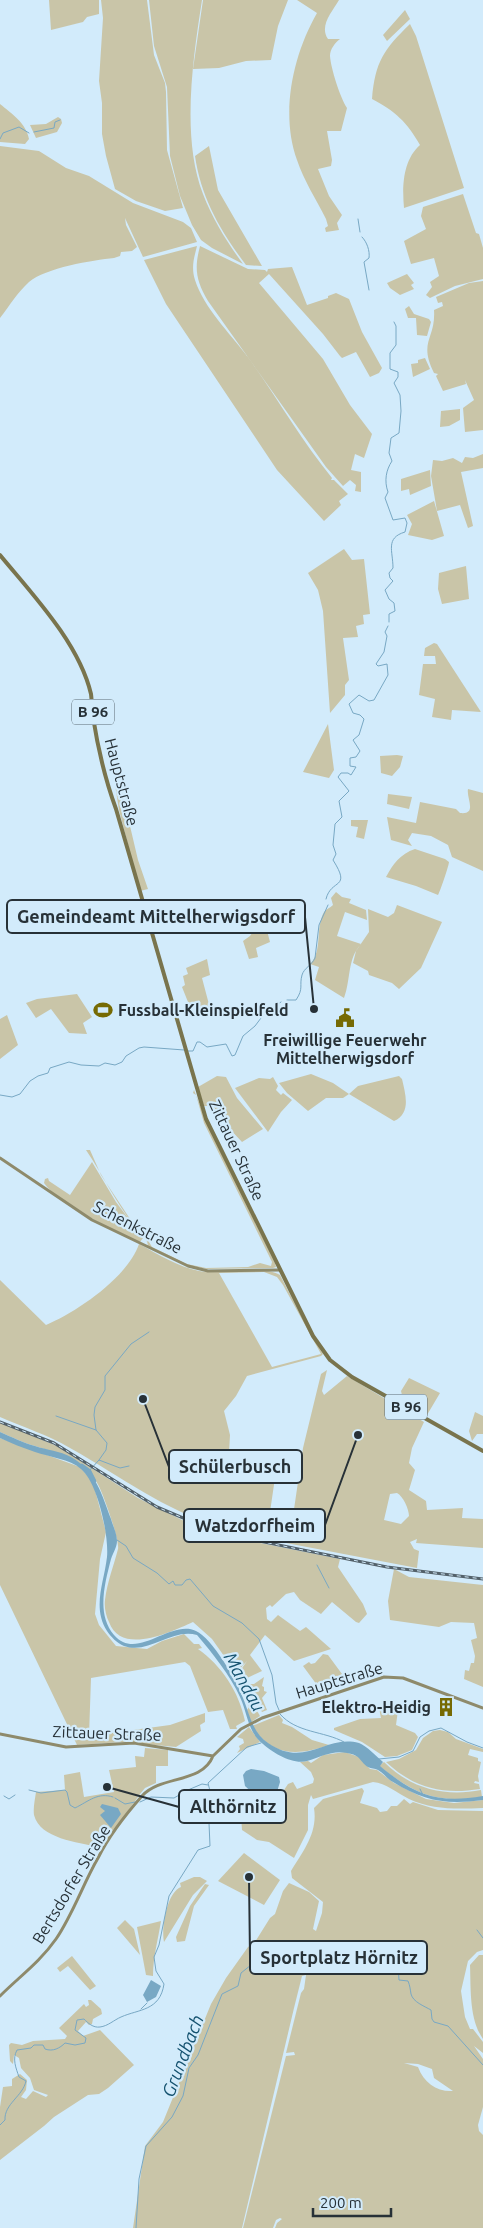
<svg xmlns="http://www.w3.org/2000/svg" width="483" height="2228" viewBox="0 0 483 2228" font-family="Ubuntu,sans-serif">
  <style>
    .green { fill: #c9c5a8; fill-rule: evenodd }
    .water { fill: #78a8c4 }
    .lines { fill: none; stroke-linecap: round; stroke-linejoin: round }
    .stream { stroke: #78a8c4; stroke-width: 1 }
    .river { stroke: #78a8c4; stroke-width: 4.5 }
    .secondary { stroke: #8e8a6b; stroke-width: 3 }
    .primary { stroke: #79744d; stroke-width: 4 }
    .rail-casing { stroke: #53616a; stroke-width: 3 }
    .rail { stroke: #d2ebfb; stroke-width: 1; stroke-dasharray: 4; stroke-linecap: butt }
    .labels { text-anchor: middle; stroke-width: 4.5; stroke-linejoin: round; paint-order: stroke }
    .shield { fill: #d2ebfb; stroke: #5a6972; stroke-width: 1 }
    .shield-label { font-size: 15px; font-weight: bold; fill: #273137 }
    .street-label { font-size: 16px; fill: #273137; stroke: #d2ebfb }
    .poi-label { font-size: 16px; font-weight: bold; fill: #273137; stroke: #d2ebfb; text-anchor: start }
    .water-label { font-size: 18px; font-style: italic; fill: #15526f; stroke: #d2ebfb }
    .leader { fill: none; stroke: #273137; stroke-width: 2 }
    .callout-dot { fill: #273137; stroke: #d2ebfb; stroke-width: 2 }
    .callout { fill: #d2ebfb; stroke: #273137; stroke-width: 2 }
    .callout-label { font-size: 18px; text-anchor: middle; font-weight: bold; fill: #273137 }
  </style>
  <rect width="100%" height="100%" fill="#d2ebfb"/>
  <path class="green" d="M49 0H99V14L87 17 83 22 51 30Z
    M101 0H147L154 55 165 83 166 92 167 150 183 208 165 211 136 201 115 189 106 156 102 134V103L99 81 103 18Z
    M149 0H202C193 58 181 138 203 194 213 220 227 242 243 264L212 248 201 240 192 225 180 196 170 156 167 87 154 46Z
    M203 0H288L278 26 271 60 246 61 219 68 193 69Z
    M297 0H339C332 12 319 26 328 39H340C335 43 330 49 330 56 331 69 340 97 347 108L341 131H327L332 160 331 166 318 169 329 196 342 215 337 223 339 230 326 232 325 228 328 226 326 219C316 199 304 181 297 160 280 113 293 55 317 13Z
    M405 10 410 19 387 41 383 35Z
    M410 24 416 36 464 188 404 208C402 186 403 160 420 145 407 122 395 111 372 99 375 62 384 49 410 24Z
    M0 104C12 114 26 123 29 139L25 144 0 142Z
    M58 117 61 119 62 123 57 132 36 138 30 125 46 124Z
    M0 146 39 151 66 168 89 176 133 203 183 222 191 228 197 242 143 257 125 218 126 225 137 247 132 251 121 252 120 256 114 258C93 260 45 268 29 282 17 293 10 305 0 318Z
    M209 146 218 190 262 266 246 265C221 232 201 198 195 156Z
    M463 194 476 233 479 234 483 248V279L455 286 430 298 426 295 432 287 430 282 439 276 434 258 411 264 404 241 426 229 421 216 423 207Z
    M197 246C194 258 191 267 195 280 204 308 229 332 247 356 276 396 301 440 332 478L331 480H334L348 494 339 501 341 505 324 521 277 470 166 304 144 260Z
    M200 246 248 269 265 270 267 272 268 269 292 267 307 305 328 298V296L336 293 349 299 362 332 382 368 379 373 370 377 356 352 342 358 340 356 323 334 269 274 259 283 323 359 350 405 372 434 364 458 355 454 351 470 361 472V492L355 491 356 485 350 480 343 486 326 467 208 301C196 280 194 269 200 246Z
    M407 274 414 283 411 285 414 289 400 295 390 288 387 283Z
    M483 281V430L465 432 463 408 474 400 465 380 466 384 443 391 436 376 438 374 434 373C418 341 436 339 434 310L443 306 442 302 438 303 436 297 469 283Z
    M409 306 414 314 429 319 431 322 427 336 417 335 416 318H408L405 309Z
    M425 358 430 369 413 377 411 364 418 363V360Z
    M460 409V420L449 426 440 427 441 411Z
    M483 454V468L461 472 473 526 468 528 460 505 437 511 431 476 433 460 442 461 453 458 462 463 465 457 473 458Z
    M430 470 431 486 410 495 409 489 401 491V479Z
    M434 501 444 536 432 540 408 535 412 524 407 515Z
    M344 549 352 560 364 559 370 614 363 615 364 624 356 626 358 637 343 638 349 680 345 685V695L330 713 323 611 318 590 308 573Z
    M466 566 469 599 442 604 438 589 439 573Z
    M434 643 437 644 481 712 452 710 451 720 432 717 435 699 419 695 423 664H436L435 656H424L425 648Z
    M328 724 334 770 329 778 303 772Z
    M397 755 403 756 400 767 392 776 381 773 380 756Z
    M114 778 122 792 138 860 148 889 140 891 119 810Z
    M468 789 483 793V871L452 857 448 845 431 836 412 833 408 840 412 846 391 840 387 817 416 823 420 802 456 809 460 813C478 815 466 798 468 789Z
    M388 794 412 797 409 809 387 804Z
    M351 820H368L364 839 356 837 358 827 351 826Z
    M415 849 445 859 449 862C449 865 440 892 438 895L416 886 386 877C393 864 400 854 415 849Z
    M336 892 342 897 351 899 349 903 366 910 367 920 345 912 337 936 361 944C347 959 351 980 344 998L315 980 319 967 310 964C323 951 315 928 324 912 326 909 330 908 333 905L331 898Z
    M397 905 442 922 421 968 399 989 392 983 369 975 368 971 353 963 356 951 369 932 368 909 388 917 394 913Z
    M260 922 265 923 270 942 256 948 258 957 249 959 243 941 250 936Z
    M207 959 210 975 202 978 211 1012 201 1010 197 1005 190 1007 182 987 185 985 183 976 188 974 186 968Z
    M77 994 92 1017 83 1023 87 1034 69 1033 51 1009 36 1018 26 1003 37 999Z
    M7 1015 18 1045 0 1059V1019Z
    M311 1074 333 1083 349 1094 358 1086 399 1076 402 1079C405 1093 412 1113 394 1121L349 1094 343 1098H326L308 1111 287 1093 279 1083Z
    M217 1076 226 1077 237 1098 263 1129 242 1142 228 1127 213 1106H204L198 1087Z
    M273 1077 278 1086 276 1090 281 1095 283 1093 292 1100 281 1112 268 1132 235 1088 259 1078 270 1079Z
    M194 1090 212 1135 275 1263 276 1267 273 1268 206 1269 187 1265 148 1246C147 1236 140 1235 135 1227 116 1203 103 1175 86 1150H90L101 1175 134 1225 146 1237 152 1247 187 1264 206 1268 248 1267 260 1263 271 1266 272 1262 204 1123 196 1095 193 1093Z
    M92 1162 116 1202 143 1238 140 1242C113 1229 61 1207 44 1183L45 1179 48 1178 49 1181 70 1195Z
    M139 1244C158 1254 178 1267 199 1271 223 1275 260 1264 280 1275L310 1333 323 1354 321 1356 247 1376 236 1396 224 1411 230 1435 229 1453 232 1461 252 1465 275 1464 276 1471 270 1512 293 1516 303 1448 321 1374 327 1370 322 1391 324 1395 347 1376 424 1422 412 1448 409 1463 415 1470 409 1490 426 1501 427 1510 463 1508 462 1518 483 1519V1548L416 1543 417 1539 410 1542 414 1549 419 1551 417 1568 260 1538V1535C182 1525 136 1485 70 1448 48 1435 23 1427 0 1417V1280L46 1325C77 1312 128 1277 139 1244ZM264 1272 277 1277 283 1285 321 1354 272 1367 219 1273ZM397 1493C403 1496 409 1509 409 1516L401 1524 384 1520 390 1494Z
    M409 1378 440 1393 427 1415 417 1410 418 1406 402 1395 401 1391Z
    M475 1412 483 1416V1434H477L472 1441 469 1431Z
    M0 1422 59 1447 138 1498 182 1520 236 1538 340 1559 338 1567 363 1604 367 1614 359 1623 356 1622 332 1602 321 1614 300 1600 294 1592 286 1594 272 1607 270 1605 266 1608 267 1619 271 1622 278 1615 300 1631 306 1627 331 1649 294 1661 265 1635 250 1655 262 1671 243 1680 238 1674 247 1661 236 1673 212 1639 193 1622C171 1632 121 1656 109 1622 106 1616 104 1607 105 1600 107 1582 114 1565 118 1549 120 1541 102 1489 96 1481 81 1458 59 1454 35 1446 23 1443 12 1437 0 1432Z
    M0 1438 80 1467 93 1482 106 1532 100 1559 95 1614 99 1625 116 1646 147 1649 162 1641 184 1634 194 1644H199L202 1648 198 1649C222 1666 239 1692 245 1721L236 1726 237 1729H230L223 1710 208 1712 190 1666 185 1662 91 1678 89 1736 170 1725 205 1713V1722L200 1725 201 1731 176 1747 123 1742 77 1745 0 1585Z
    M394 1569 409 1577 483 1585V1687L464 1679 465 1670 469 1671 471 1663H474L475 1656 471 1640 477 1638 474 1623 451 1622 439 1627 390 1620 388 1601Z
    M323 1654 328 1655 342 1674 335 1680 332 1678 326 1682 324 1680 317 1685 303 1666 309 1662 311 1664 315 1663Z
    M264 1677 262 1686 264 1687V1691L267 1692 262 1698 267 1710 262 1712 252 1696V1689H249L245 1684H254Z
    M245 1689 260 1716 251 1722 247 1710 249 1707 244 1694Z
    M379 1708 398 1710 396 1725 415 1733 418 1737 412 1750 397 1756 385 1757 362 1742 334 1730V1728L360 1719 381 1718Z
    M279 1715 283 1720 282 1723 292 1727 312 1740 329 1745C298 1756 272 1757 252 1726Z
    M249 1727 260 1742 237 1753 240 1749 239 1746 244 1743 243 1739 237 1737Z
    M440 1730 448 1732 456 1739 483 1749V1752L470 1749 468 1755 478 1758V1761L481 1762 478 1776 479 1782 475 1781 474 1783 479 1784 480 1789C442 1795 414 1788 386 1762L399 1759 416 1750 423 1738 433 1731Z
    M145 1748 168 1750V1766H156V1783L145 1788 140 1794 99 1852 98 1847C78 1842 40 1839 34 1815 33 1808 35 1799 36 1792L65 1790 64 1775 80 1772 84 1797 114 1792 109 1770 136 1767 135 1756 144 1757Z
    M345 1752 359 1757 370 1769 377 1770 394 1783 426 1799 454 1803 483 1800V1808C456 1809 433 1810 409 1799 397 1793 386 1783 373 1782L313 1799 311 1795 308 1805V1830L294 1858 269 1842 257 1840 242 1830 241 1816 250 1808 245 1799 251 1793 260 1802 267 1804 280 1796 288 1784 293 1782 297 1789 313 1783 314 1779 311 1772 300 1762 308 1761 311 1763 323 1755Z
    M384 1762C411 1789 445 1797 481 1790L482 1797C436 1804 415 1794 379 1766Z
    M362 1788 364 1791 360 1803 377 1808 380 1812 387 1811 391 1806H397L404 1799 410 1804 413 1802 438 1810 483 1811V1950L477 1952 468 1961 461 1991 465 2017 470 2029H473L483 2042V2053L474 2046 483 2059V2107L478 2125 479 2131 483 2135V2228H275L277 2223 282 2219 280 2218 276 2220 273 2228H243L286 2056 295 2055 294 2052 286 2053 301 1993 304 1989 306 1975 302 1976 294 2008 242 2228H133L145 2146 163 2122 211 2004 226 1978 248 1947 255 1942 270 1918 275 1914 283 1891 289 1883 309 1892 319 1901 313 1929 316 1931 322 1913 323 1902 292 1878 291 1871C303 1851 318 1833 314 1808L323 1799ZM404 2063 418 2064 432 2069 434 2078 453 2091C437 2092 424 2083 418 2067Z
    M244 1853 280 1880 264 1905 218 1881Z
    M194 1877H200L207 1881 193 1895 164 1942C161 1928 167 1892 181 1887L180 1883Z
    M205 1884 209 1885 194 1906 185 1941 177 1942 176 1937 190 1906Z
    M125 1920 134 1929 140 1955 117 1928Z
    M161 1921C158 1940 153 1957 153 1976L146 1975 137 1927Z
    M479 1955H483V2039C469 2019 471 1989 470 1965Z
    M72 1956 96 1986 90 1990 68 1966 60 1972 57 1968Z
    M88 2000H91L101 2009 102 2014 93 2019 92 2024 89 2025 86 2022 78 2031 83 2036 100 2030 134 2065 108 2088 99 2094 88 2095 54 2117 44 2126 0 2160V2107L3 2087 12 2086V2079L20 2074 27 2080 26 2090 21 2097 26 2099 33 2091 46 2097 48 2095 34 2090 30 2078 21 2068 19 2058 14 2055 13 2064 10 2061 9 2045 11 2043 22 2045 33 2041 65 2039 67 2036 59 2028 84 2004 86 2007 89 2005Z"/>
  <path class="water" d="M0 1432C12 1437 23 1443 35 1446 47 1450 60 1451 71 1457 96 1471 102 1495 111 1519 113 1526 117 1534 117 1541 117 1547 113 1553 111 1559 105 1583 96 1614 114 1635 137 1662 170 1619 196 1631 212 1638 237 1681 243 1698 250 1715 252 1732 268 1743 306 1769 325 1734 359 1743 367 1746 376 1756 383 1762L380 1766C415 1795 437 1804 483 1796V1800C446 1805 424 1801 393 1782 387 1779 384 1773 378 1770 375 1768 371 1769 368 1767 359 1761 361 1755 347 1753 332 1750 321 1757 307 1761 293 1765 273 1753 263 1744 247 1731 248 1714 240 1697 230 1675 213 1654 197 1635 171 1628 149 1655 124 1646 117 1643 111 1637 107 1631 92 1607 104 1583 107 1557 109 1536 98 1483 81 1469 70 1459 49 1457 35 1452 23 1448 11 1443 0 1438Z
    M251 1769 264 1771 279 1777 280 1782 276 1795 270 1799H259L245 1786 243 1775 246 1771Z
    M102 1804 118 1808 121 1814 111 1828 100 1815 105 1811 100 1807Z
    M151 1980 161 1986 156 1997 147 2002 143 1995Z"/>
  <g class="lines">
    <path class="stream" d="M34 132 54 128 55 122 60 120
      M0 139 3 133 19 127 29 133
      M358 219 360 232
      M362 237C367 242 370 251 369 258L364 262 369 290
      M389 622V614L395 611 394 603 389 599 385 590 393 581 390 578 389 573 393 568C393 551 385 538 405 532L407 523 405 518 393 520 385 498 388 492C384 481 386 470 392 461L389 453 391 438 399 433 401 411 400 395 394 383 398 377V372L390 369V353L396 345V326L394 322
      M326 899C331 878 352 890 333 860L336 854 333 845 335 824 342 817 339 801 349 791 338 777 341 773H348L351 775 356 767 350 766V758L356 757 360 751 353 740 359 735 364 719 360 715 353 713 349 704 359 695 369 701 374 700 388 675 387 664 378 666 376 664 384 652 387 636 385 632 388 626
      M287 1000H296C304 988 299 986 302 975 304 968 312 965 315 958L319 925 328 905
      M188 1051H193L197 1042H200L207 1047 226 1044 232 1056 235 1055 243 1036 255 1026 264 1014 281 1002
      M0 1095 12 1097 20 1094 30 1081 38 1076 48 1073 50 1068 69 1062 81 1065 99 1066 105 1063 115 1065 122 1062 126 1056 139 1048 144 1047 184 1050
      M56 1416 96 1430
      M99 1460 106 1450 107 1443 96 1430 94 1415 95 1407 105 1390V1376L131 1344 149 1332
      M89 1471 99 1460 120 1468 129 1466
      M117 1540 126 1546 133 1558 157 1573 169 1584 173 1581 175 1585H182L186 1580 190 1579 213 1606 242 1623 259 1639 272 1675 276 1703 279 1710
      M317 1565 329 1588
      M280 1714C296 1733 324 1731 344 1742
      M379 1759 399 1757 413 1751 420 1737 429 1731 441 1728 467 1742 483 1748
      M420 1789 423 1795
      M29 1790 41 1793 65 1790 67 1792 70 1805 75 1808C89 1801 98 1792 113 1797
      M188 1790 202 1784 208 1785
      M4 1796 9 1799 15 1795
      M115 1798 125 1804 135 1802
      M140 1802 151 1797 174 1798 186 1791
      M477 1930 483 1938
      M141 2009 147 2003
      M0 2125 5 2120C4 2104 23 2096 26 2081L19 2077C16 2068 12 2059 17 2050L31 2048 34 2045H43L45 2049C53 2052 60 2048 65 2043L75 2045 85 2043 86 2038 75 2030 77 2020 84 2019C88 2023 93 2028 100 2027 108 2026 114 2020 121 2017 139 2009 160 2011 164 1984L156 1971 154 1957 159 1945 169 1896 198 1850 210 1846 209 1823 218 1794 210 1791 208 1783 247 1747 261 1743
      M136 2228 139 2179 146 2146 172 2117 183 2096 189 2068 198 2055 222 1994 238 1986 241 1973 251 1965 276 1956 311 1951 330 1952 342 1945 353 1949 359 1943 364 1947 365 1952 380 1953 386 1963 398 1965 399 1980 408 1981C410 1986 410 1988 411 1994 413 2002 424 2006 431 2010L432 2019 434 2022 448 2026 483 2065"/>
    <path class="river" d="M82 1466 89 1471 94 1481"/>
    <path class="secondary" d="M0 1158 92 1220 188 1266 208 1271 280 1270
      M0 1734 66 1747 134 1743 213 1756
      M213 1756 241 1729 262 1718 384 1677 403 1678 483 1708
      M0 1996C19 1977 40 1962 56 1939 73 1914 83 1884 98 1858 109 1836 126 1814 142 1796 161 1775 202 1784 213 1756"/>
    <path class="primary" d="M0 555C33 595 79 643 91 694 92 702 92 710 93 717 98 749 105 779 116 809L206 1119 313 1336 330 1360 352 1377 483 1451"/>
    <g class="rail-casing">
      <path id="rail" d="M0 1422 54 1443 157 1507 207 1528 234 1536 387 1567 483 1579"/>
    </g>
    <use href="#rail" class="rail"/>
  </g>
  <defs>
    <g id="stadium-bare" transform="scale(1.5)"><path d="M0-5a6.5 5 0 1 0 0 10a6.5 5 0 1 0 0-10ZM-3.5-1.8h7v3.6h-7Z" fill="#766a03" stroke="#d2ebfb" stroke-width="2.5" paint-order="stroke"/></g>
    <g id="civic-bare" transform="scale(1.5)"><path d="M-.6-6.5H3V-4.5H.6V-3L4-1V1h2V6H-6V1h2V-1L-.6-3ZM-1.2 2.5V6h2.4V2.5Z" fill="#766a03" stroke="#d2ebfb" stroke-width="2.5" paint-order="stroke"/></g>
    <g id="building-bare" transform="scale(1.5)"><path d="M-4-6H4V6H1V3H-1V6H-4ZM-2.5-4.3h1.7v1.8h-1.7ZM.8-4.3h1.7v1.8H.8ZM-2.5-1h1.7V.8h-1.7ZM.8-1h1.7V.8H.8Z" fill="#766a03" stroke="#d2ebfb" stroke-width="2.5" paint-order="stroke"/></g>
  </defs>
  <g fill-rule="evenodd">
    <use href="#stadium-bare" x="103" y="1010"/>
    <use href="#civic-bare" x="345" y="1018"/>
    <use href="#building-bare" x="446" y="1707"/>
  </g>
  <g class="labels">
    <g class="shield">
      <rect x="72" y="699.5" width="42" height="25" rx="4"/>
      <rect x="385" y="1394.5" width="42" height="25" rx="4"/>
    </g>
    <g class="shield-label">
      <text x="93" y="717">B 96</text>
      <text x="406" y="1412">B 96</text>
    </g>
    <g class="street-label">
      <text transform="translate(122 782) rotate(75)" y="6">Hauptstraße</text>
      <text transform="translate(237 1150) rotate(65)" y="6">Zittauer Straße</text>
      <text transform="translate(138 1227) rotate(27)" y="6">Schenkstraße</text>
      <text transform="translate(339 1680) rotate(-17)" y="6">Hauptstraße</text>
      <text transform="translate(107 1733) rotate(2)" y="6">Zittauer Straße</text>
      <text transform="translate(71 1884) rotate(-59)" y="6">Bertsdorfer Straße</text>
    </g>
    <g class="poi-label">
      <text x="118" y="1016">Fussball-Kleinspielfeld</text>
      <text x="345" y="1046" text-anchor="middle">Freiwillige Feuerwehr<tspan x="345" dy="18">Mittelherwigsdorf</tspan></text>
      <text x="431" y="1713" text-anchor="end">Elektro-Heidig</text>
    </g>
    <g class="water-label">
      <text transform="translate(244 1682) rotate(61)" y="6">Mandau</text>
      <text transform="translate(183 2056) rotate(-69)" y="6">Grundbach</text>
    </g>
  </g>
  <path class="leader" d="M314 1009L305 917M143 1399L169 1467M358 1435L325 1525M107 1787L179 1807M249 1877L250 1957"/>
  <g class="callout-dot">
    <circle cx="314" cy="1009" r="5"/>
    <circle cx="143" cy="1399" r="5"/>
    <circle cx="358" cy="1435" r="5"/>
    <circle cx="107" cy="1787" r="5"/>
    <circle cx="249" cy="1877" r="5"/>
  </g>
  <g class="callout">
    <rect x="7" y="900" width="298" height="33" rx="5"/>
    <rect x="169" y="1450" width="133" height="33" rx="5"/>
    <rect x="184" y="1509" width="141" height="33" rx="5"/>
    <rect x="179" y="1790" width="107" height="33" rx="5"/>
    <rect x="250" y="1941" width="177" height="33" rx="5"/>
  </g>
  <g class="callout-label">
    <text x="156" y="923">Gemeindeamt Mittelherwigsdorf</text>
    <text x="235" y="1473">Schülerbusch</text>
    <text x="255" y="1532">Watzdorfheim</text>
    <text x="233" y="1813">Althörnitz</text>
    <text x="339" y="1964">Sportplatz Hörnitz</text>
  </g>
  <path d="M313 2208v8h78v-8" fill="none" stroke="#273137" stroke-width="2.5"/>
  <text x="320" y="2208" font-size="15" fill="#273137" stroke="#d2ebfb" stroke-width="4" paint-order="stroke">200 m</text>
</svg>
